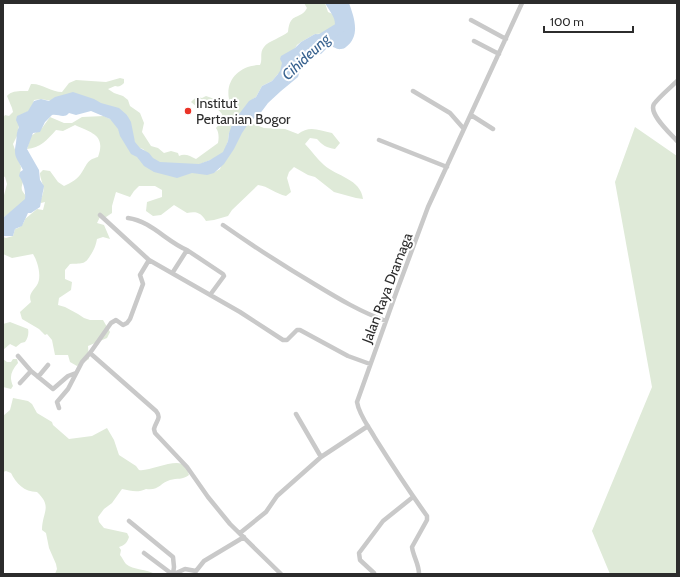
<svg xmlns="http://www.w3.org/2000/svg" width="680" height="577" viewBox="0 0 680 577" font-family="Cabin,sans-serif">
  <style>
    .green { fill: #dfead8 }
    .water { fill: #c3d6eb }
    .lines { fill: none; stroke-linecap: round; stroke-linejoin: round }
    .river { stroke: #c3d6eb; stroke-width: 11 }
    .street { stroke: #c9c9c9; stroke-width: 4.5 }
    .poi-dot { fill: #ea3327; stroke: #fff; stroke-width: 1.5 }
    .labels { text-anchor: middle; stroke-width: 4; stroke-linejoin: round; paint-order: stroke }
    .poi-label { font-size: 14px; fill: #2c2c2c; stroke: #fff; text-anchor: start }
    .street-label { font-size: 14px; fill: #2c2c2c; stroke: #fff }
    .water-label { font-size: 15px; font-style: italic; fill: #38628f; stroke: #fff }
  </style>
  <rect width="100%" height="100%" fill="#fff"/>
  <path class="green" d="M304 3H325L328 12 337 16 336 27 329 33 315 34 301 42 297 45 281 73 278 74 272 81 262 86 256 97 253 99 229 133 228 141 223 155 195 166 155 163 143 149 136 147 127 115 41 99 34 100 31 110 21 115 17 136 13 144 21 167 20 174 24 179C20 191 21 189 28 199L3 218V199L7 184 5 177 3 176V118L5 115 9 116 13 112 12 108 7 96C12 90 21 91 28 91L31 84C41 83 51 92 62 92L69 83 76 80 106 82 120 78 124 79V83C121 86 119 87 115 86L108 89 114 93 123 96 128 100 130 106 140 113 144 123 142 132 151 146 158 148 164 153 171 151 178 153 179 156C185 153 190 156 196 159L218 143C219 138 219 132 216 128L221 122 222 114C216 105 206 105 197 107L191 102C195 98 197 96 202 98L206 96 223 102H227L229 99C225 79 241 65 260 65 263 59 259 53 264 47 268 41 283 37 288 32 290 11 300 21 307 8Z
    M104 116 116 122 132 152 192 173H213L220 169 223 160 244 127 251 123 264 128 285 129 298 134C309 125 319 130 332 133L340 143 335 149C327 148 322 145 317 139L310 138 305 144C312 151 317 159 324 165 336 176 361 179 363 199L356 198 334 192 315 177 308 175 294 167 289 172 287 178 291 192 286 196C276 194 268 186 258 185L232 210 228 216 214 220 206 221C201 213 197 211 187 213L174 205 161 215 153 216 146 211 147 202 162 197V190L155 186H139L134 191 130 197 116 192 112 206V213L106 217H100L97 223 104 225 110 239 103 237 97 239C96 244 95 247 93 251 85 265 85 263 70 264L65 270V279L72 282 71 290 59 298 58 305 65 307 78 314 84 318 90 320H103L110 332 107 338 88 346 89 359 77 366 70 362 68 355H55L52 340 47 334 45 335 39 329 22 319 20 312 31 302C28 294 33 291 37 285 42 277 38 262 33 254L12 258 3 254V237L6 238 13 236 15 229C20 228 24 224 25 219L37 209 43 210 45 202 41 203C40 198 42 198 43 193 45 186 40 180 40 173L43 170 50 171 58 182 64 186C71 183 78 179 82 172 88 163 87 160 98 157 106 135 92 133 75 125L63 131 56 130C47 140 40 148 27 149L31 136 42 128 50 117 64 123H72L82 117Z
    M635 127 677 156V574H610L592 531 652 387 615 182Z
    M10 322 28 329C29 333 28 338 25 342L21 343 16 347 10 344 3 350V324Z
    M3 359 7 362H11L13 359H17L18 363C11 371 9 377 13 386L11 389 3 387Z
    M13 398 28 401 32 404 37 413 52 422 53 425 69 439 92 436 107 428 114 440 119 455 136 466 139 470C150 472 177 457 185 466 187 468 188 472 189 475 183 480 177 478 170 480 160 483 159 491 146 489 138 493 131 491 122 489L112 503 104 509 98 517 99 522 104 528 127 533 129 537C127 543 125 545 119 547L121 550 120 555C122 557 124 562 126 564 133 570 147 569 155 574H55L57 569 56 564 49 548 46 533 42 530C42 512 53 507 37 492 24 492 16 483 11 473L6 471 3 472V416L10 410Z"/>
  <path class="water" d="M325 3H349C354 17 361 36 346 47 345 48 343 49 341 49 337 50 333 46 329 46L321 54 313 55 306 58 302 64 298 77 281 91 268 103 259 115 250 121 242 133 234 149 224 164 214 173 207 175 192 173 177 178 154 172 144 166 137 157 131 154 120 136 118 129 110 119 91 111 76 115 69 113C64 119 59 114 52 115L45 122 40 132 33 133 27 149 39 170 40 180 44 186 40 207 31 213H28L22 226 15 229 13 236H3V218L25 199C26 192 23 181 19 176L20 172 23 170C17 158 13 157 16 143 17 137 16 133 19 127L16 120 17 116 28 111 34 101 41 99 49 101 55 97 73 92 94 99 101 103 119 108 127 115 131 122 135 142 140 148 149 153 153 158 160 162 199 164 210 160 223 152 228 141 229 133 233 122 249 101 256 97 262 86 272 81 278 74 280 71 282 63 280 59 281 56 295 48 301 42 315 34 333 35C338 19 333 17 325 3Z"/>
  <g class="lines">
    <path class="river" d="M316 45 320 40 346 24 334 3"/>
    <path class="street" d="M471 20 506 39
      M474 41 499 54
      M677 81C670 88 660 96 654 104 648 114 671 134 677 141
      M413 91 450 113 464 129
      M471 115 493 129
      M379 140 447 167
      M100 215 149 260 240 312 283 340H287L297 330H300L348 356 370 364
      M128 218C151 221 167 242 187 250
      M223 225C253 246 284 266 316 285 339 299 361 312 386 321
      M173 272 187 250 223 274 224 276 210 295
      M90 353 111 323 116 320 123 325 127 323 130 319 143 284 140 275 149 260
      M18 356 31 371 53 389 68 376 76 373
      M38 377 48 365
      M20 383 31 371
      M59 408 57 402 68 389 82 362 90 353 156 411C162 418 156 421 154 429L155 433 187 467 208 497 230 524 281 574
      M296 414 321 457
      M129 521 173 557 174 567 173 574
      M240 533 266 512 277 496 321 457 368 426
      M144 553 172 574
      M374 573 360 560 359 553 383 521 413 497
      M174 574 185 569 196 571 204 561 244 537
      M419 574C419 564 413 556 412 547L427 520V516C409 491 392 465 375 438 369 427 359 415 357 402L396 293 428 207 522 3"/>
  </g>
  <circle class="poi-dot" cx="188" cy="111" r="4"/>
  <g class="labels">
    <g class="poi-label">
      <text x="196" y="108">Institut<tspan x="196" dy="16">Pertanian Bogor</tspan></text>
    </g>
    <g class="street-label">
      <text transform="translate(387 288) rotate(-69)" y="5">Jalan Raya Dramaga</text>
    </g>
    <g class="water-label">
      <text transform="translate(306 57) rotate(-43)" y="5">Cihideung</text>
    </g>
  </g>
  <rect width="680" height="577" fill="none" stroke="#2c2c2c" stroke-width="8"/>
  <path d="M544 26v6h89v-6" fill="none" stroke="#2c2c2c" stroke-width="2"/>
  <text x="550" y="26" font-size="12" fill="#2c2c2c" stroke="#ffffff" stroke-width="3" paint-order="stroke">100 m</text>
</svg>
